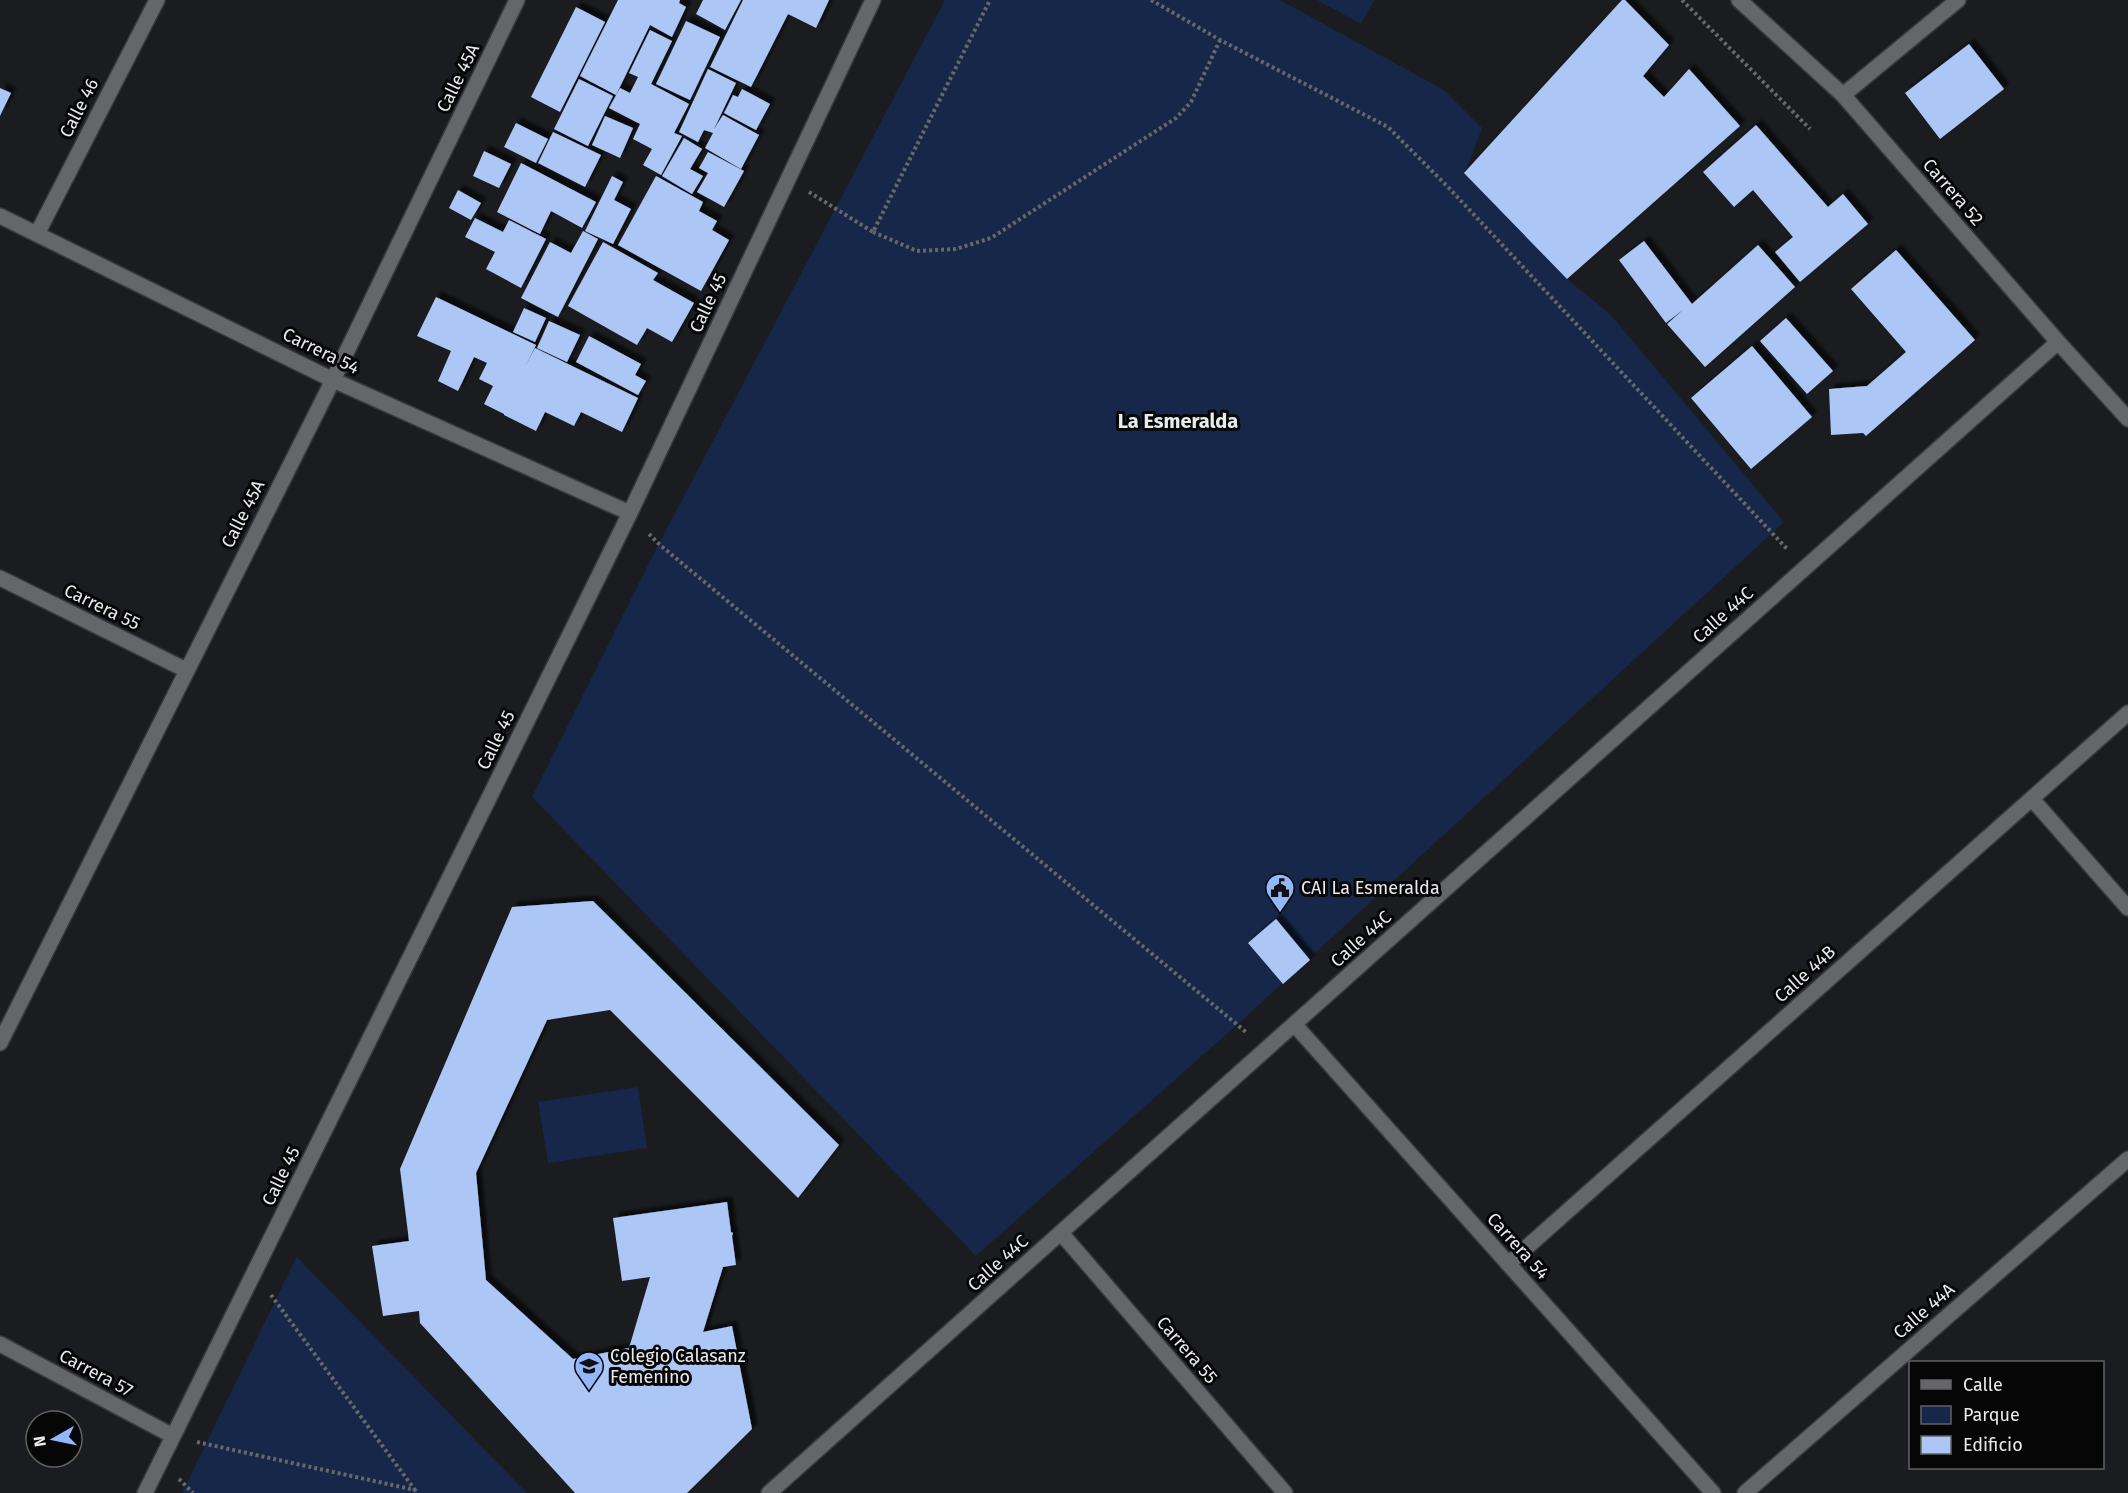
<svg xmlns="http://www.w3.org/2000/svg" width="2128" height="1493" viewBox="0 0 2128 1493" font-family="'Fira Sans',sans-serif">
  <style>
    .green { fill: #162749 }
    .building { fill: #acc6f6; filter: url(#shadow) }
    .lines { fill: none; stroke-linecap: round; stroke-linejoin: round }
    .minor-casing { stroke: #37383b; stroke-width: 18 }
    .path { stroke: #66686a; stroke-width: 4; stroke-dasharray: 3 3; stroke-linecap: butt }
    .minor { stroke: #64666a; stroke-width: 15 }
    .labels { text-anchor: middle; stroke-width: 6; stroke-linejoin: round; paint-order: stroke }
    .street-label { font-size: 18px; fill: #e9eaec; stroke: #060607 }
    .poi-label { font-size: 18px; fill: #e9eaec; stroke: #060607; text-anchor: start }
    .neighbourhood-label { font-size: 20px; font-weight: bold; fill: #e9eaec; stroke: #060607 }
  </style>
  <defs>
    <filter id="shadow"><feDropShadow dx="5.5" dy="-5.5" stdDeviation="1.5" flood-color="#0009"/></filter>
  </defs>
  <rect width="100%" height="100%" fill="#1a1c1f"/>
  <path class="green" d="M945 0H1280L1444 90 1482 128 1465 173 1567 279 1610 314 1784 522 1238 1024 976 1256 532 797 652 557Z
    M1317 0H1374L1361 24Z
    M638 1087 647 1148 548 1163 538 1102Z
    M297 1256V1257L527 1493H182Z"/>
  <path class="building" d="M618 0H680L679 3 686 7 672 37 650 25 616 95 580 76Z
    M703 0H741L725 30 696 14Z
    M743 0H829L816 28 788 14 751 87 710 67Z
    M1622 0H1625L1669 45 1643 76 1664 97 1689 69 1740 126 1567 279 1464 173Z
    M576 7 605 22 560 112 531 97Z
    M686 21 720 37 690 100 656 84Z
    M650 30 672 41 651 84 689 104 674 133 682 136 661 175 643 165 652 149 633 139 640 124 609 108 620 88 630 93 638 77 629 73Z
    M1969 44 2004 89 1940 139 1905 93Z
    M708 69 736 83 714 129 723 115 759 135 741 169 705 148 713 133 704 130 698 142 679 132Z
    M579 79 613 96 588 146 554 129Z
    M0 88 11 93 0 116Z
    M742 89 770 104 756 130 724 113 733 95 738 97Z
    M605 116 633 128 620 158 592 145Z
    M516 123 548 139 536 163 504 147Z
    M1756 125 1828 207 1843 194 1868 224 1800 282 1775 252 1793 237 1753 190 1734 207 1703 172Z
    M553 132 601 155 585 187 538 163Z
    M684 138 702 149 690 169 703 176 692 194 662 176Z
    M484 151 511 164 499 188 473 176Z
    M708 152 744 171 724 207 697 192 708 173 699 168Z
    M521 163 596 202 582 228 551 211 540 234 497 212Z
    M612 176 623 182 614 200 631 209 613 244 585 231Z
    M656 176 703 202 699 211 717 221 712 230 729 240 701 291 618 245Z
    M458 190 481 203 471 220 449 208Z
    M475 218 503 232 509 220 546 239 521 288 486 269 495 252 465 237Z
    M583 231 598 239 558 317 521 298 550 242 571 253Z
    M1644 241 1692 304 1758 245 1795 287 1705 367 1667 324 1684 309 1666 323 1619 260Z
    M603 242 658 273 653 280 694 303 672 342 647 328 637 345 568 306Z
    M1896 250 1975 340 1866 436 1863 433 1831 435 1829 389 1867 386 1906 352 1851 289Z
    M436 297 536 345 525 367 535 348 638 398 622 432 581 412 574 426 545 412 536 431 504 415V414L484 404 493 386 479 379 487 363 474 357 458 391 438 381 451 351 417 336Z
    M524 308 546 318 535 342 513 332Z
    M1786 318 1833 371 1807 394 1760 341Z
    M549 321 580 335 567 362 537 348Z
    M589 336 641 364 635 375 646 381 638 395 576 362Z
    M1752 346 1812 417 1751 469 1691 398Z
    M593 901 839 1145 798 1198 610 1010 547 1020 476 1173 486 1280 573 1359 629 1348 650 1277 622 1281 613 1218 727 1202 731 1232 733 1233 732 1236 736 1265 723 1267 703 1332 732 1326 752 1429 687 1493H575L420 1323 419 1311 383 1316 372 1246 409 1241 400 1169 512 907Z
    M1276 919 1310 960 1283 984 1248 943Z"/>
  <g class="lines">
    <g class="minor-casing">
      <path id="minor" d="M1739 0 1843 95 2058 342 2128 419
        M1843 95 1958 0
        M0 216 333 380 630 513
        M37 234 157 0
        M0 578 186 670
        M2032 799 2128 908
        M1294 1024 1713 1493
        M0 1043 333 380 517 0
        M1061 1233 1285 1493
        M1508 1264 2128 713
        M0 1344 173 1436
        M145 1493 630 513 873 0
        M769 1493 2058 342
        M1745 1493 2128 1159"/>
    </g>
    <path class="path" d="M1151 0 1220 40 1388 127 1448 187 1788 550
      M1682 0 1810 129
      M809 192 873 232 990 0
      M873 232 917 251 956 249 991 238 1176 118 1191 102 1220 40
      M649 534 660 545 1246 1032
      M271 1295 415 1490
      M197 1442 415 1490 417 1493
      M179 1479 193 1493"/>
    <use href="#minor" class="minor"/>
  </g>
  <defs>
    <g id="civic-pin" transform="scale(1.5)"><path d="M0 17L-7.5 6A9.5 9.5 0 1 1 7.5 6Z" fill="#93b7fd" stroke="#060607"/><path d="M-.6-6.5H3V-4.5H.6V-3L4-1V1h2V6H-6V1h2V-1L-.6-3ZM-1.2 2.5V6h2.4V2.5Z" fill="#111"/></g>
    <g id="school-pin" transform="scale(1.5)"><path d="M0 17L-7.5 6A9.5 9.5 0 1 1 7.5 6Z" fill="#93b7fd" stroke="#060607"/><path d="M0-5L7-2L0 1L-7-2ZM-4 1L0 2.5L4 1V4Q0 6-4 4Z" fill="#111"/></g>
  </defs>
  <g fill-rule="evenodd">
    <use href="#civic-pin" x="1280" y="888"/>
    <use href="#school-pin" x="589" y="1366"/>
  </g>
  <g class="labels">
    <g class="street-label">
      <text transform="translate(458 78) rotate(-64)" y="6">Calle 45A</text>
      <text transform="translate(79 108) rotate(-63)" y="6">Calle 46</text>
      <text transform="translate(1953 192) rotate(49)" y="6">Carrera 52</text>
      <text transform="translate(708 303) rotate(-65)" y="6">Calle 45</text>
      <text transform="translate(321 351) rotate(26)" y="6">Carrera 54</text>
      <text transform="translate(243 514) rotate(-63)" y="6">Calle 45A</text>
      <text transform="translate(102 607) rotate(26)" y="6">Carrera 55</text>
      <text transform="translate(1723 615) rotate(-42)" y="6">Calle 44C</text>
      <text transform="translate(496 740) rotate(-64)" y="6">Calle 45</text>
      <text transform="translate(1361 939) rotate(-42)" y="6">Calle 44C</text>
      <text transform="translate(1805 974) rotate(-42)" y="6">Calle 44B</text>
      <text transform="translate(281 1176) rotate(-64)" y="6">Calle 45</text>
      <text transform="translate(1518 1246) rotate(48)" y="6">Carrera 54</text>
      <text transform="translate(998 1263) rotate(-42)" y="6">Calle 44C</text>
      <text transform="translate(1924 1311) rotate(-41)" y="6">Calle 44A</text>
      <text transform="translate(1187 1350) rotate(49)" y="6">Carrera 55</text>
      <text transform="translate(96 1373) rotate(28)" y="6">Carrera 57</text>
    </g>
    <g class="poi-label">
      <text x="1301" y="894">CAI La Esmeralda</text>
      <text x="610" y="1362">Colegio Calasanz<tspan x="610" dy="21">Femenino</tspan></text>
    </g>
    <g class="neighbourhood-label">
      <text x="1178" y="428">La Esmeralda</text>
    </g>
  </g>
  <rect x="1909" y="1361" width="195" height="108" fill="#060607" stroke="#616163" stroke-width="1.5"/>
  <rect x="1921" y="1380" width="30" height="9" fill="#64666a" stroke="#616163" stroke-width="1.5"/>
  <text x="1963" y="1391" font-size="18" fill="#e9eaec">Calle</text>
  <rect x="1921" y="1406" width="30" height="18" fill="#162749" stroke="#616163" stroke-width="1.5"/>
  <text x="1963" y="1421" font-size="18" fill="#e9eaec">Parque</text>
  <rect x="1921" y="1436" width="30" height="18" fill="#acc6f6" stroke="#616163" stroke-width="1.5"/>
  <text x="1963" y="1451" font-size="18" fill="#e9eaec">Edificio</text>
  <g transform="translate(54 1439) rotate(261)"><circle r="28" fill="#060607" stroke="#616163" stroke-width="1.5"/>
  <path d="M0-4.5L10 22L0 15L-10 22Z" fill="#93b7fd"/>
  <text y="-9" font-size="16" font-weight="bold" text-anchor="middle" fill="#e9eaec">N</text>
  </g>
</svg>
